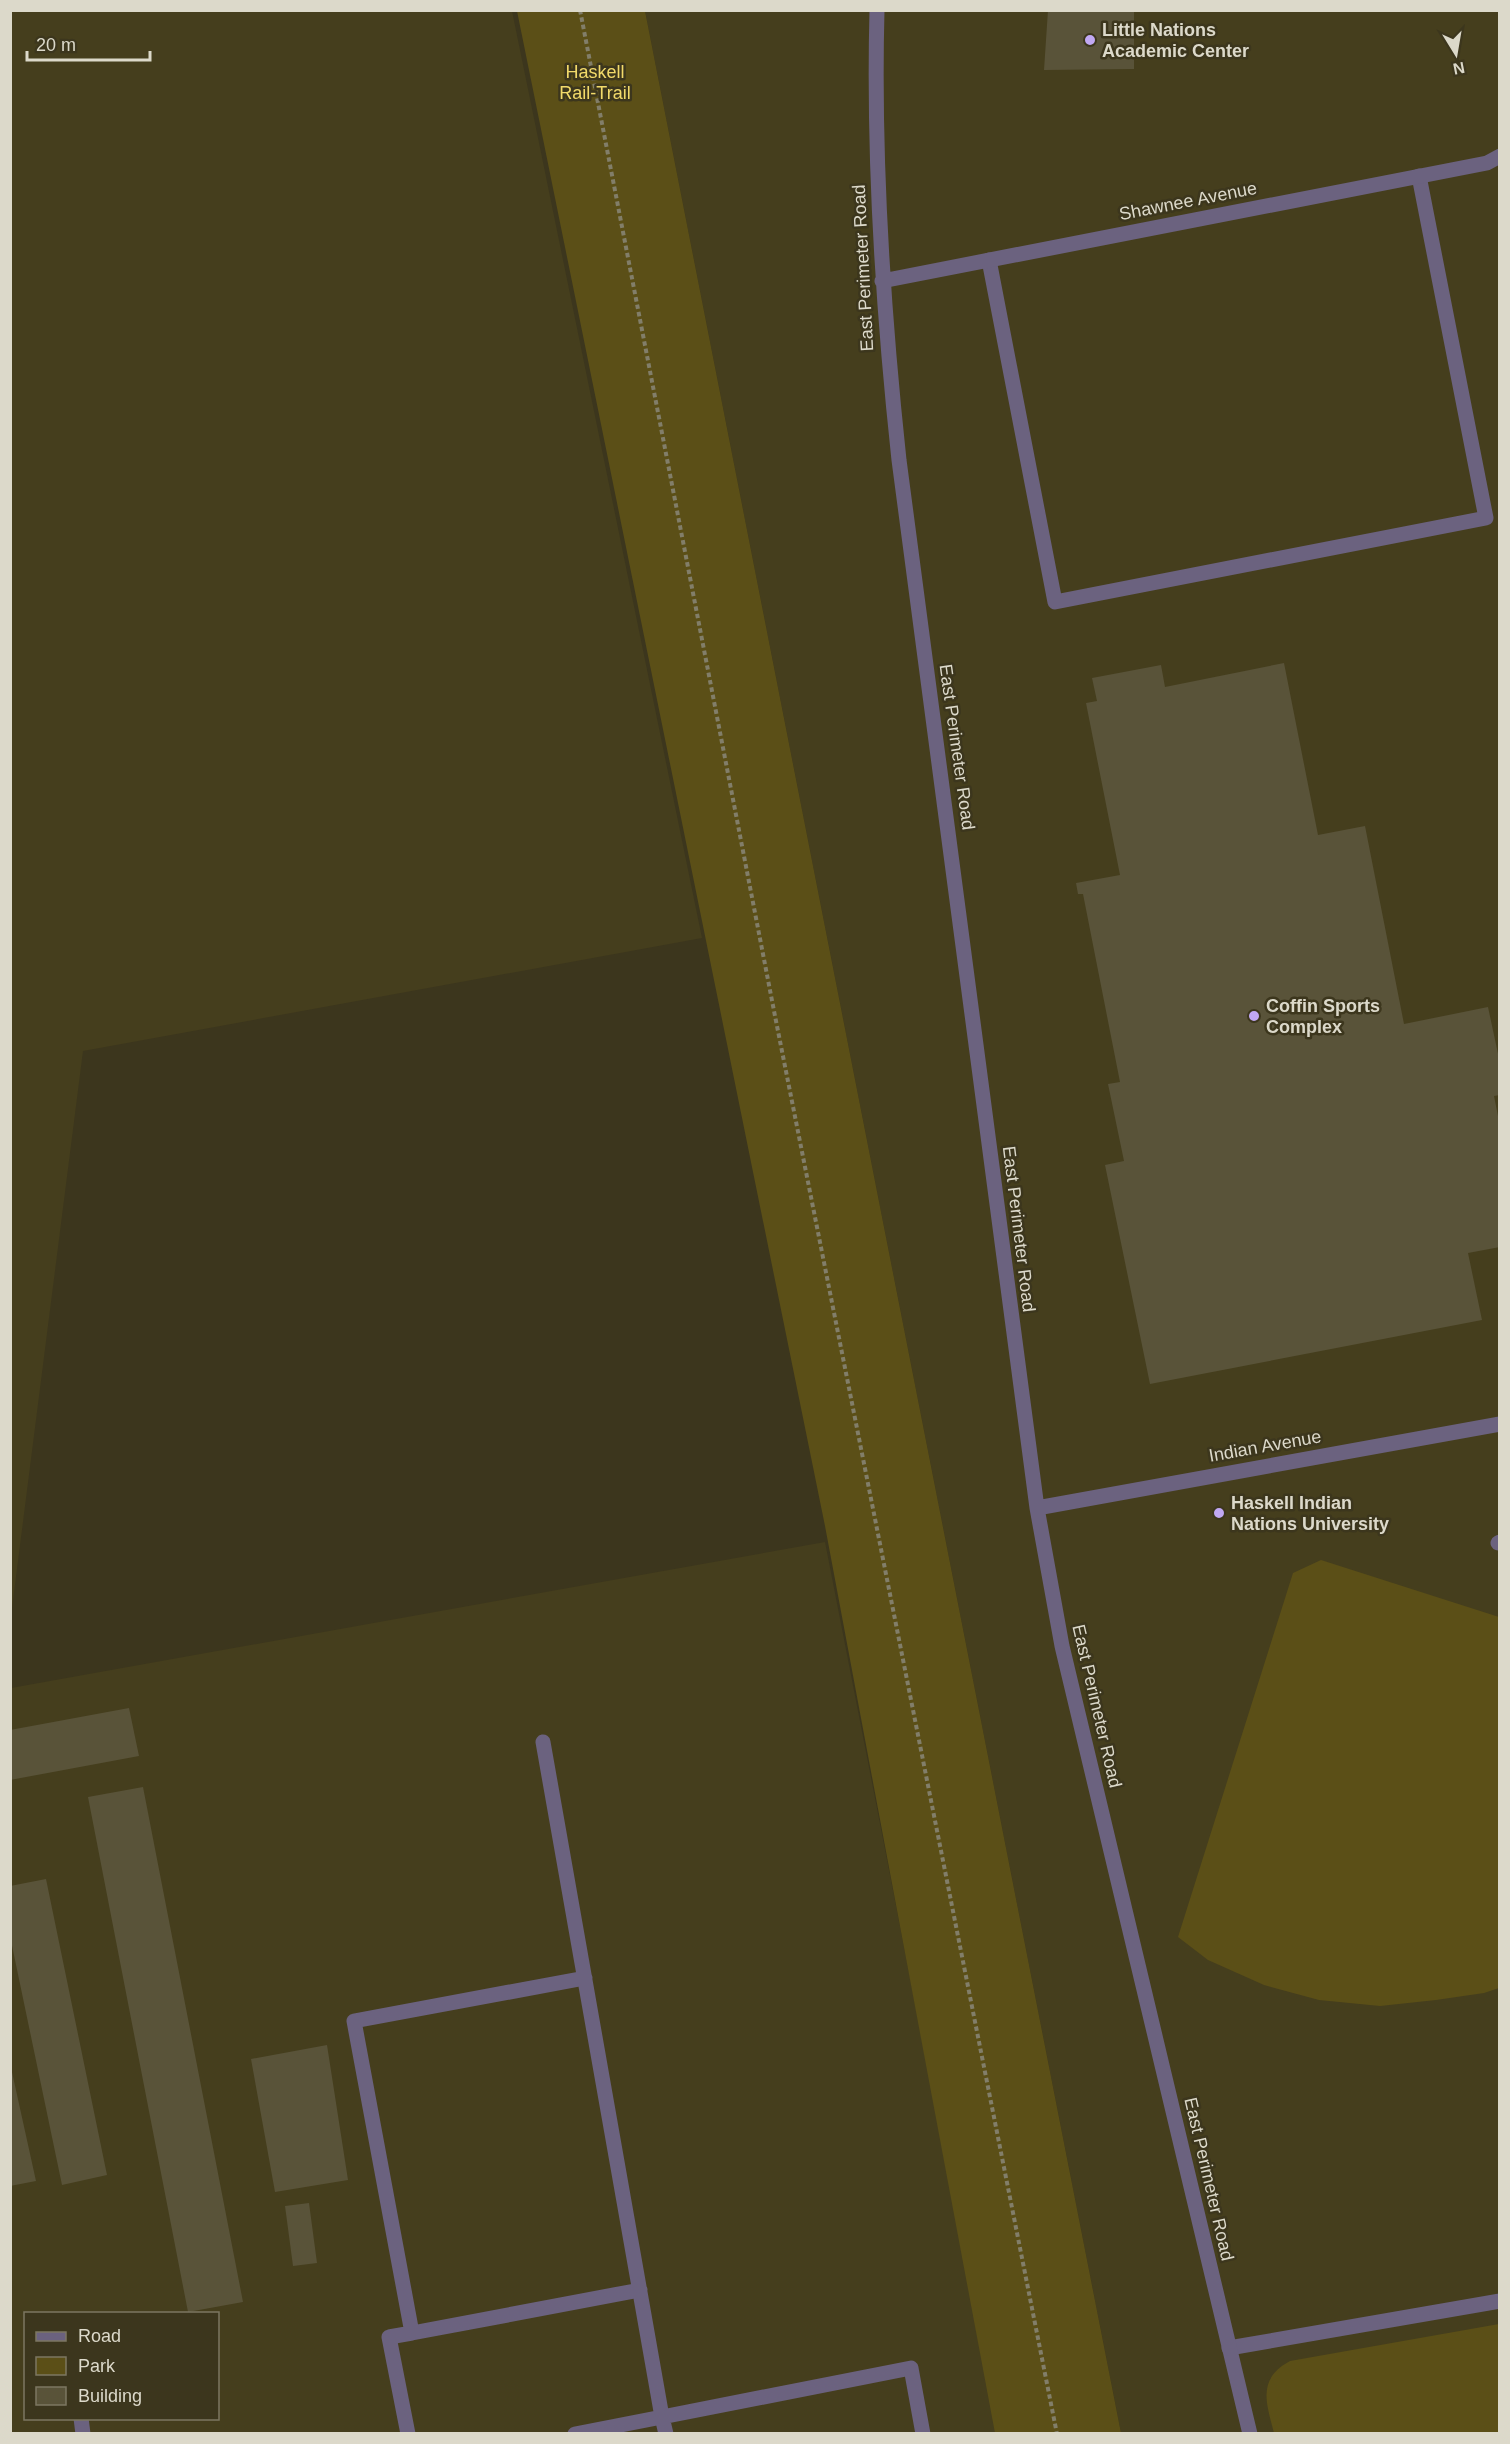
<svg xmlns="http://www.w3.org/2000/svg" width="1510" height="2444" viewBox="0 0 1510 2444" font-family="Helvetica,sans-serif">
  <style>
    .built { fill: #453e1d; fill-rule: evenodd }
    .green { fill: #5b4f17 }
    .building { fill: #595339 }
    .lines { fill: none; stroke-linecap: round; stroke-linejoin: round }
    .path { stroke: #827e69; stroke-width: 4; stroke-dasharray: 4.5 3; stroke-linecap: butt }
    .service { stroke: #6b627f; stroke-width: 15 }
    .minor { stroke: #6b627f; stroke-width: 15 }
    .poi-dot { fill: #c1a8f3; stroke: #3c361d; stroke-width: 2 }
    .labels { text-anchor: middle; stroke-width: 5; stroke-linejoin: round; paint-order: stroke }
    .poi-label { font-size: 18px; font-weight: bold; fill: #dcd9ca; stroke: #3c361d; text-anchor: start }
    .park-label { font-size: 18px; fill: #f2da6a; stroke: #3c361d }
    .street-label { font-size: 18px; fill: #dcd9ca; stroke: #3c361d }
  </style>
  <rect width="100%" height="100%" fill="#3c361d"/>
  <path class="built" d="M11 10 512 11 702 938 83 1051 11 1616Z
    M645 11H1499V2433H1121Z
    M825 1542 999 2433 11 2434V1688ZM26 2314H218V2418H26Z"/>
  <path class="green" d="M517 11H645L1121 2433H995L825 1526Z
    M1321 1560 1499 1617V1988L1484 1993 1436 2000 1380 2006 1319 2000 1264 1985 1208 1960 1178 1937 1293 1573Z
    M1499 2324V2433H1274C1266 2402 1257 2379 1290 2361Z"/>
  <path class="building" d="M1048 10H1134V69L1044 70Z
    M1284 663 1318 835 1365 826 1404 1024 1488 1007 1500 1063V1095L1494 1096 1500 1126V1247L1468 1253 1482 1320 1150 1384 1105 1165 1124 1161 1108 1084 1120 1082 1083 894H1078L1076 883 1120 875 1086 703 1097 701 1092 678 1161 665 1165 687Z
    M129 1708 139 1756 10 1780V1730Z
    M143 1787 243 2302 188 2312 88 1797Z
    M46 1879 107 2175 62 2185 10 1936V1886Z
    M327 2045 348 2180 275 2192 251 2059Z
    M10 2063 36 2181 10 2186Z
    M309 2203 317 2263 293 2266 285 2206Z"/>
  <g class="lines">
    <path class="path" d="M580 10 775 1016 1057 2434"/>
    <path class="service" d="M989 260 1055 602 1486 518 1419 176
      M1498 1543 1500 1542
      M543 1742 662 2417 911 2368 923 2434
      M585 1978 354 2021 412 2333 640 2290
      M1229 2348 1500 2301
      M81 2418 83 2434
      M408 2434 389 2337 412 2333
      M575 2434 662 2417 666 2434"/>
    <path class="minor" d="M877 10C873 161 883 311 899 460L1037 1508 1062 1646 1250 2434
      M882 281 1487 163 1500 156
      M1037 1508 1500 1424"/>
  </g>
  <g class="poi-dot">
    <circle cx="1090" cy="40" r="6"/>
    <circle cx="1254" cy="1016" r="6"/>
    <circle cx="1219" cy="1513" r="6"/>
  </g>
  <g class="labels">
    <g class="poi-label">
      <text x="1102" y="36">Little Nations<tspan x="1102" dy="21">Academic Center</tspan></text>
      <text x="1266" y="1012">Coffin Sports<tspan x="1266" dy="21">Complex</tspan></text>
      <text x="1231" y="1509">Haskell Indian<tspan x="1231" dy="21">Nations University</tspan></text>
    </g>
    <g class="park-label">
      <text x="595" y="78">Haskell<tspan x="595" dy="21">Rail-Trail</tspan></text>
    </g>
    <g class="street-label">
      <text transform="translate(1188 201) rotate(-11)" y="6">Shawnee Avenue</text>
      <text transform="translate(863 268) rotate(-93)" y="6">East Perimeter Road</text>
      <text transform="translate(957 747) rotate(82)" y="6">East Perimeter Road</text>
      <text transform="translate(1019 1229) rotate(83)" y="6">East Perimeter Road</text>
      <text transform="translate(1265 1446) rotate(-10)" y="6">Indian Avenue</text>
      <text transform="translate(1097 1706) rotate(77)" y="6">East Perimeter Road</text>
      <text transform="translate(1209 2179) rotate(77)" y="6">East Perimeter Road</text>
    </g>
  </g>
  <rect width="1510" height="2444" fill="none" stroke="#dcd9ca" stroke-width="24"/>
  <rect x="24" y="2312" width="195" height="108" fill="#3c361d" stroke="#7c7762" stroke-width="1.5"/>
  <rect x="36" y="2332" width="30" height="9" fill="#6b627f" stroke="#7c7762" stroke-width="1.5"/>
  <text x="78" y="2342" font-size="18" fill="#dcd9ca">Road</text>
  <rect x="36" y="2357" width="30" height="18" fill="#5b4f17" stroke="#7c7762" stroke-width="1.5"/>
  <text x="78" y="2372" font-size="18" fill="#dcd9ca">Park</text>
  <rect x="36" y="2387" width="30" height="18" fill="#595339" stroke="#7c7762" stroke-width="1.5"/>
  <text x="78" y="2402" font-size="18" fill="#dcd9ca">Building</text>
  <g transform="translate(1456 54) rotate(169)" stroke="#3c361d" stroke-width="4.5" paint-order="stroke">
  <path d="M0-4.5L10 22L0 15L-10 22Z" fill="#dcd9ca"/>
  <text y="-9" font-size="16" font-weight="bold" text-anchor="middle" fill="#dcd9ca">N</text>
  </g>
  <path d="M27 51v9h123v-9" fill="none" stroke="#dcd9ca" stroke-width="3"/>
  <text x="36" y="51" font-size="18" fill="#dcd9ca" stroke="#3c361d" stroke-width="4.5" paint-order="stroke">20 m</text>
</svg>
